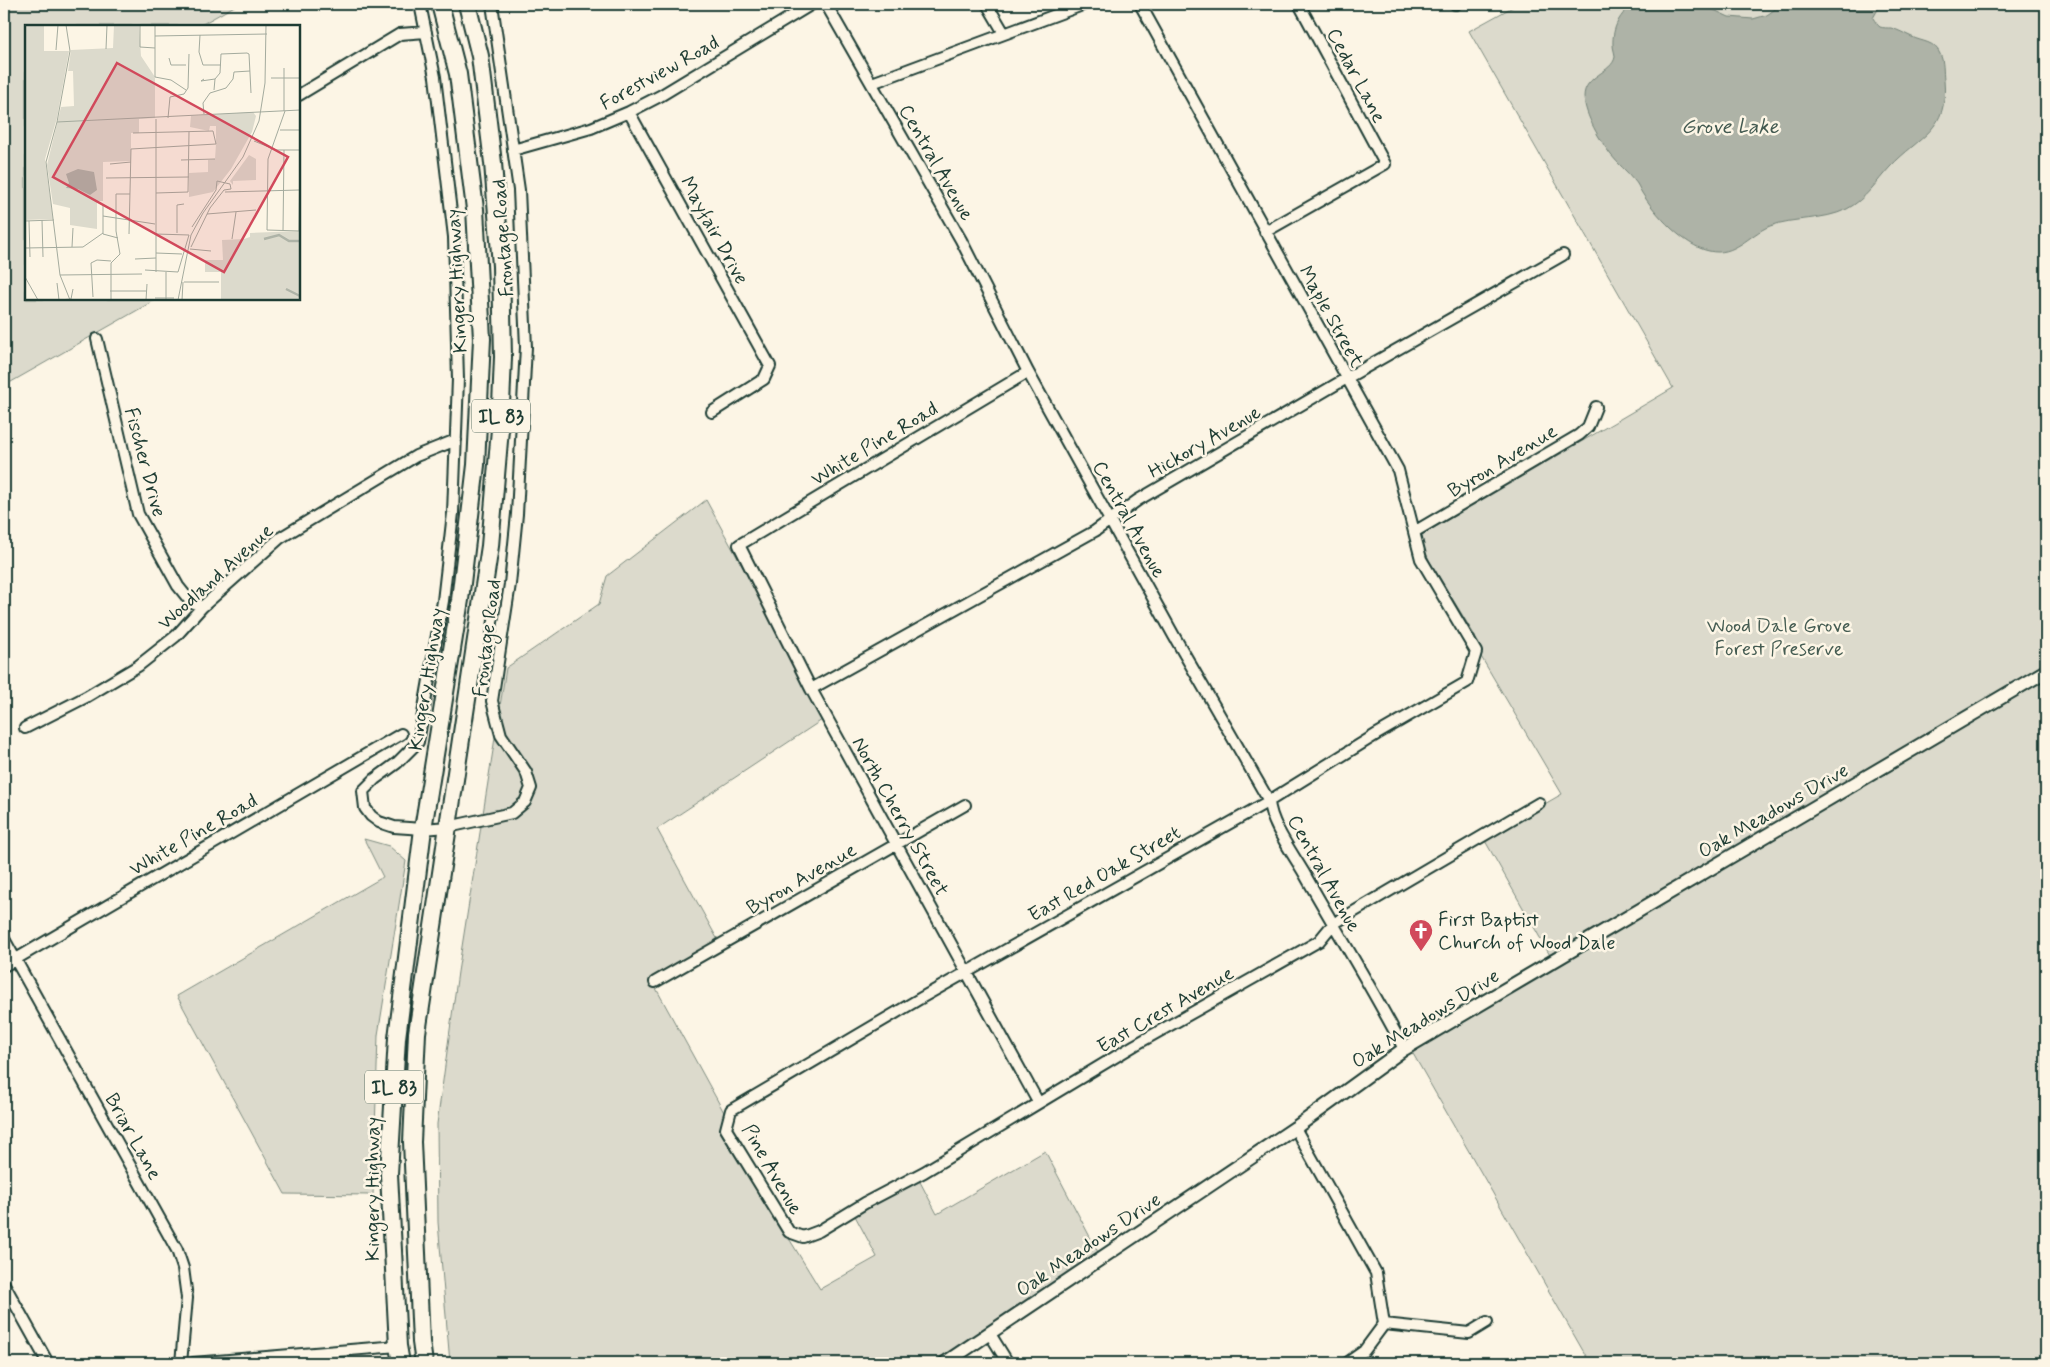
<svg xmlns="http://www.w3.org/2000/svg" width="2050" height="1367" viewBox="0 0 2050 1367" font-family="Mynerve,sans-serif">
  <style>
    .green { fill: #dcdacc; stroke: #7e8c80 }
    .water { fill: #aeb3a7; stroke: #758479 }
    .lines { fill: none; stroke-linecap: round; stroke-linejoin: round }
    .minor-casing { stroke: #1f3d34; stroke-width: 14 }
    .tertiary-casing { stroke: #1f3d34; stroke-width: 16 }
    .trunk-casing { stroke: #1f3d34; stroke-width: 20 }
    .minor { stroke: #fcf5e5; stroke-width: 10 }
    .tertiary { stroke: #fcf5e5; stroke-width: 12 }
    .trunk { stroke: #fcf5e5; stroke-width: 16 }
    .labels { text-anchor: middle; stroke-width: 5; stroke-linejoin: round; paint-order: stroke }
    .shield { fill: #fcf5e5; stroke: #617469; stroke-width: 1 }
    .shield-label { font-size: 19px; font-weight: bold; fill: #1f3d34 }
    .street-label { font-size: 20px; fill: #1f3d34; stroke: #fcf5e5 }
    .park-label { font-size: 20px; fill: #455c52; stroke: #fcf5e5 }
    .poi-label { font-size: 20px; fill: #1f3d34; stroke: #fcf5e5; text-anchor: start }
    .water-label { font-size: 21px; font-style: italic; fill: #435a51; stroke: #fcf5e5 }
    .inset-river { fill: none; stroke: #aeb3a7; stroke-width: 2.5 }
    .inset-road { fill: none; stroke: #a4ab9e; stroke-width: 1 }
    .view { fill: #d1495b; fill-opacity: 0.15; stroke: #d1495b; stroke-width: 2.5 }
    .inset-edge { fill: none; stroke: #1f3d34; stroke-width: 2.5 }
  </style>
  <rect width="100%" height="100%" fill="#fcf5e5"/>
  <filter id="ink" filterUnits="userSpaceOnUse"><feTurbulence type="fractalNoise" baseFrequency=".02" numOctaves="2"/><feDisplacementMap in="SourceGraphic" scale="10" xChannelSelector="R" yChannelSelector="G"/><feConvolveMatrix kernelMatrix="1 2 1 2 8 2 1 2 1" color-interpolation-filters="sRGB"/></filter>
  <g filter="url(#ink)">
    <path class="green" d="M4 4H238L199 26H26V299H157L4 386Z
      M1518 4H2046V1363H1590L1412 1052 1556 966 1484 839 1562 794 1480 655 1475 636 1429 560 1424 548 1422 535 1673 388 1469 31Z
      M706 500 825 718 657 829 719 942 652 981 726 1116 723 1131 820 1289 877 1257 854 1214 918 1178 937 1214 1045 1151 1100 1256 935 1363H450L438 1222 437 1124 458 972 506 668 599 604 607 576Z
      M364 839 389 846 406 861 378 1035 373 1195 285 1194 177 996 383 877Z"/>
    <path class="water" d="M1634 4H1701L1729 17 1753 19 1767 15 1782 4H1881L1873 18C1875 21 1877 25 1880 27 1883 28 1888 28 1891 28 1899 30 1905 34 1912 37 1922 42 1935 41 1940 54 1944 61 1943 72 1944 80 1949 131 1920 135 1890 167 1876 182 1866 199 1847 209 1823 221 1794 217 1770 226 1748 235 1735 257 1709 251 1684 246 1655 214 1642 193 1639 188 1638 184 1634 180 1627 171 1618 164 1611 155 1600 140 1585 116 1584 97 1584 75 1612 73 1615 57 1615 53 1613 49 1613 45 1612 28 1620 13 1634 4Z"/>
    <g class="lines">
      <g class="minor-casing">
        <path id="minor" d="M420 4 435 77 454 237 458 379 453 513 443 601 418 742 397 763 375 779 363 791 365 808 371 816 379 822 394 827 423 829 448 827 512 813 525 802 531 788 526 772 501 735 492 701 510 584 517 514 526 347 519 190 492 4
          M826 4 961 240 1028 372 1174 636 1269 801C1270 823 1293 854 1304 873 1337 932 1373 989 1404 1049
          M987 4 1004 33
          M1140 4 1398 470 1421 559 1476 652 1467 682 1377 734 1269 801 921 998 731 1110 726 1129 789 1232 803 1237 819 1231 865 1203 924 1172 1135 1045 1319 941 1333 924 1539 803
          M1455 4H1456
          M872 83 1085 4
          M299 95 400 34 426 32
          M629 112 770 366 764 379 712 412
          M513 150 591 128 629 112 660 96 812 4
          M1265 232 1385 164 1299 4
          M97 339 138 514 178 586 190 601 202 607
          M1028 372 739 545 811 689 1038 1102
          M1414 532 1579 435 1588 427 1596 407
          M811 689 1095 531 1138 500 1347 378 1563 255
          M25 728 86 697 138 666 176 636 202 607 280 538 416 456 456 440
          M4 939 177 1250 183 1268 187 1298 181 1363
          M4 966 401 734
          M655 982 965 805
          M1295 1128 1376 1273 1384 1324 1364 1351 1347 1363
          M4 1284 48 1363
          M1384 1324 1469 1333 1487 1322
          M990 1334 1008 1363
          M193 1363 398 1346"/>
      </g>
      <g class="tertiary-casing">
        <path id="tertiary" d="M945 1363 1295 1128 1404 1049 2046 671"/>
      </g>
      <g class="trunk-casing">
        <path id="trunk" d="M401 1363 398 1346 389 1174 397 1038 423 829 460 600 476 465 482 339 475 209 458 74 440 4
          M424 1363 421 1342 412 1142 417 1033 490 546 500 429 503 357 501 266 493 163 480 56 467 4"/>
      </g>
      <use href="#minor" class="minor"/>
      <use href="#tertiary" class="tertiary"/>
      <use href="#trunk" class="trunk"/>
    </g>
  </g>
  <defs>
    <g id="church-pin" transform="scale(1.25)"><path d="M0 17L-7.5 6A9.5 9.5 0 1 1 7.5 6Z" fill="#d1495b" stroke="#fcf5e5"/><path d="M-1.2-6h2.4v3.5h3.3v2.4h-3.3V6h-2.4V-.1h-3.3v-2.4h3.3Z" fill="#fff"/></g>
  </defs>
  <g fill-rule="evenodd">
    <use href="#church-pin" x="1421" y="931"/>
  </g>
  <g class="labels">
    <g class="shield">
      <rect x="472" y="399.5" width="58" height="33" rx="4"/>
      <rect x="365" y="1070.5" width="58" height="33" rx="4"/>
    </g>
    <g class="shield-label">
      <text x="501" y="423">IL 83</text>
      <text x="394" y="1094">IL 83</text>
    </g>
    <g class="street-label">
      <text transform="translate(659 72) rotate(-29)" y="7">Forestview Road</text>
      <text transform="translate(1357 75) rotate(62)" y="7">Cedar Lane</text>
      <text transform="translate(937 162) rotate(60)" y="7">Central Avenue</text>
      <text transform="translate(715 230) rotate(61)" y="7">Mayfair Drive</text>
      <text transform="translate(502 238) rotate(-94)" y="7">Frontage Road</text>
      <text transform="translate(456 281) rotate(-93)" y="7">Kingery Highway</text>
      <text transform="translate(1332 316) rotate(61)" y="7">Maple Street</text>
      <text transform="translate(1204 441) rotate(-30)" y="7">Hickory Avenue</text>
      <text transform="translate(874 443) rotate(-31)" y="7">White Pine Road</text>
      <text transform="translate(1502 460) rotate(-31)" y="7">Byron Avenue</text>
      <text transform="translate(146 462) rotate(75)" y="7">Fischer Drive</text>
      <text transform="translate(1130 519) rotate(61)" y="7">Central Avenue</text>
      <text transform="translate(215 576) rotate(-42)" y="7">Woodland Avenue</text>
      <text transform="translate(486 638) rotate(-83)" y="7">Frontage Road</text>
      <text transform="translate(426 679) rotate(-81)" y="7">Kingery Highway</text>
      <text transform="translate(1773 810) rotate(-30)" y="7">Oak Meadows Drive</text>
      <text transform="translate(901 816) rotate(61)" y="7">North Cherry Street</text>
      <text transform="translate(193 834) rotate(-30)" y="7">White Pine Road</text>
      <text transform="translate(1104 873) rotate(-30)" y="7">East Red Oak Street</text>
      <text transform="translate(1325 873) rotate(61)" y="7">Central Avenue</text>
      <text transform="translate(801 878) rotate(-30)" y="7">Byron Avenue</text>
      <text transform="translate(1165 1009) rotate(-30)" y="7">East Crest Avenue</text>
      <text transform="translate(1425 1018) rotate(-32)" y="7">Oak Meadows Drive</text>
      <text transform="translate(134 1136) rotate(61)" y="7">Briar Lane</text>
      <text transform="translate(773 1169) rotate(60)" y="7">Pine Avenue</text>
      <text transform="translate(372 1189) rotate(-90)" y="7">Kingery Highway</text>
      <text transform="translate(1088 1244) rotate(-34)" y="7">Oak Meadows Drive</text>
    </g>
    <g class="park-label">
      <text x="1779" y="632">Wood Dale Grove<tspan x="1779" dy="23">Forest Preserve</tspan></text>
    </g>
    <g class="poi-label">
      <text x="1438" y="926">First Baptist<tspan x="1438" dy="23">Church of Wood Dale</tspan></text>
    </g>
    <g class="water-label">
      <text x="1730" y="133">Grove Lake</text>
    </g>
  </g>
  <g transform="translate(25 25)">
    <rect width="275" height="275" fill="#fcf5e5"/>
    <path d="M0 0H19V26H44L32 93 20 134 28 194 0 195ZM89 0H114L116 31 130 52V93L114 94V108H106V136L78 137V176H72V204L45 200V183L28 179 22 140 36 82 49 81 48 46H43L46 25 88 23ZM228 87 231 91 227 107 206 144 188 167 164 172V148L183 147V135L190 134 191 119V101H185L184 106 165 102 166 91ZM224 130 231 134V155L208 156V160L205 156ZM275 206V275H196V247H180V235H198L197 215 219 214 225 212V208Z" fill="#dcdacc"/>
    <path d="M53 144 69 147 72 165 65 170 53 164 41 163 44 158 41 149Z" fill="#aeb3a7"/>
    <path class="inset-river" d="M239 214 254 210 264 216H275M261 264 275 271"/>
    <path class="inset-road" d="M41 0 45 26 32 97 21 137 35 250 45 275M115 0V22L130 23M130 0V52L146 55 161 65M130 11 242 9M81 24 82 0M31 25 33 0M174 27 178 40H196M174 27 175 10M144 33 146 40H161M259 43V86M246 53H275M179 54 176 56 190 54M189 65 190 54 195 48 196 29 222 28 224 29 226 68M145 72 159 69 163 63 164 29M260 86 243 134 242 205 275 206M179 89 178 78 185 68 201 63 208 54 209 47 225 46M143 93 145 72M131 94V247M32 97 275 85M255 105H275M229 116 251 125H275L274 206M156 135 190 134M85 139 106 137M81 153 164 152M200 167 274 165M131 168 163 167 164 107M78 179V209L93 213M182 189 231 185M78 191 130 199M17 195 18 232M0 196 29 195M4 196 5 232M258 206 259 125M152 208V180L159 179M104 209 106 124 191 119 188 106 108 108M131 209 164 210M207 214 211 187M47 222 48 203M166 222 185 183 199 165 206 164 205 159 192 156 191 165 167 202M0 223 58 222 78 208M165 224 186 226M131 228 157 229M110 234 131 233M120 245 153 247 164 210M35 250 117 249M0 252 13 275M159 257H194M32 258 34 275M85 266H122M68 272 66 238 72 235 86 236M130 273H149M34 275 46 274 48 264M86 275V238L95 229 91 206V169H105M121 275 122 259M141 275V247M153 275 166 210 178 188 218 132 234 96 240 58 241 0M157 275 158 257"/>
    <path class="view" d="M92 38 263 132 199 247 28 152Z"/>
    <rect width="275" height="275" class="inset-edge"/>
  </g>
  <rect width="2050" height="1367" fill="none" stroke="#fcf5e5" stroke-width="20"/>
  <rect x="10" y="10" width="2030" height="1347" fill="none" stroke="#1f3d34" stroke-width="2" filter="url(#ink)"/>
</svg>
